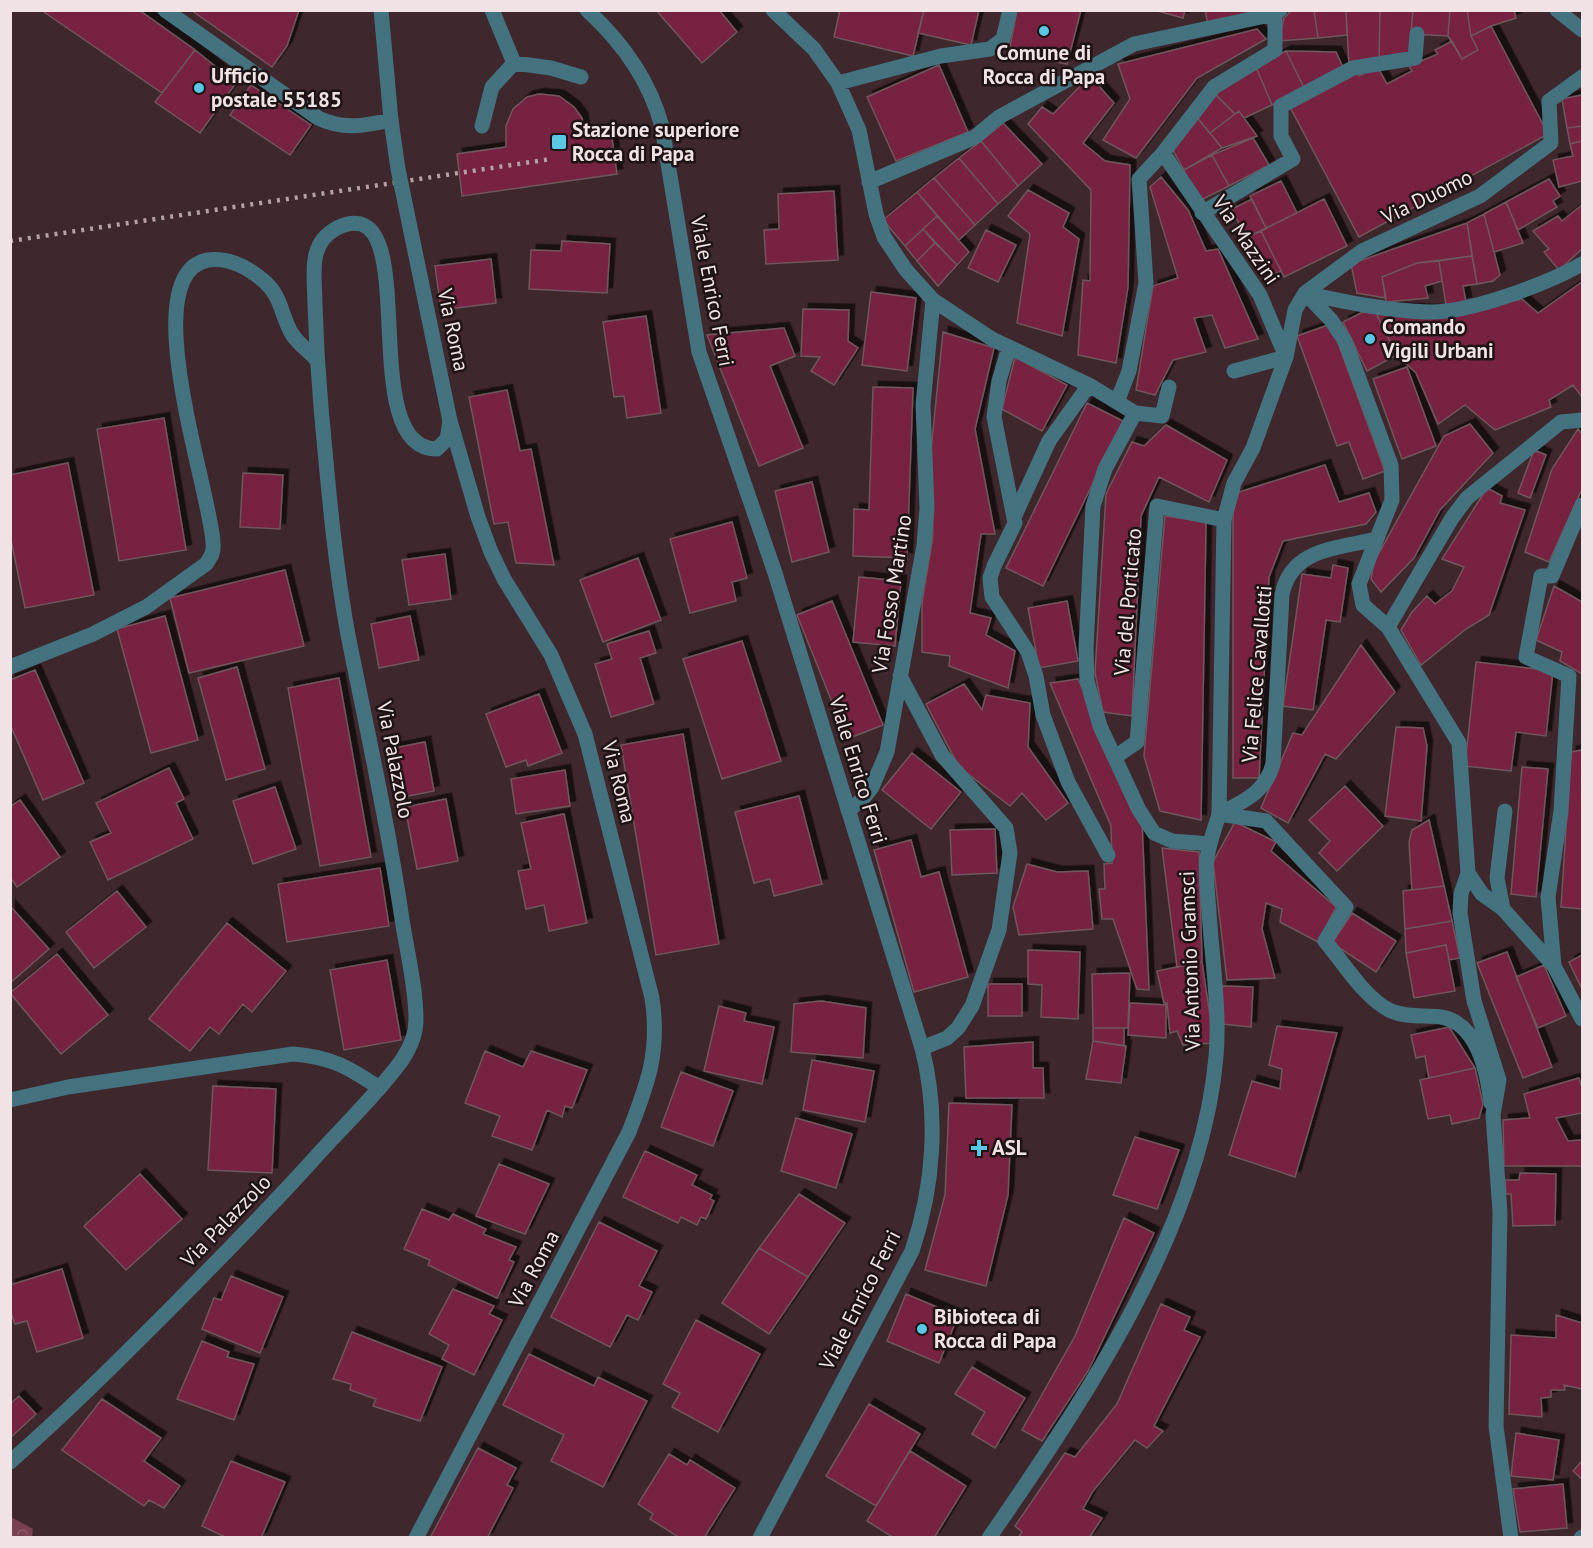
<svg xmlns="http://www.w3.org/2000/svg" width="1593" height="1548" viewBox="0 0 1593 1548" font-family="'PT Sans',sans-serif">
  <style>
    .forest { fill: url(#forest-crowns) }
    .building { fill: #762140; stroke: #70565d; stroke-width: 1.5; filter: url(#shadow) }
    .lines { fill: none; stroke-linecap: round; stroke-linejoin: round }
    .lane { stroke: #44727f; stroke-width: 15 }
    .street { stroke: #44727f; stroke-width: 15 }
    .rail { stroke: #b4a2a6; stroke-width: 4.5; stroke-dasharray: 3 6; stroke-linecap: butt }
    .street-bridge { stroke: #44727f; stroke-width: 15 }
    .poi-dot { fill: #59c8e4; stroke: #1e1416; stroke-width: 2 }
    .labels { text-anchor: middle; stroke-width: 5; stroke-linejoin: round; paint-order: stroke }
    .poi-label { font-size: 21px; font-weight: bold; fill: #f1e2e5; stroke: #1e1416; text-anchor: start }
    .street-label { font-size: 21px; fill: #f1e2e5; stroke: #1e1416 }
  </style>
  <defs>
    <pattern id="forest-crowns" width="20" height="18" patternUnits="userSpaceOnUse" patternTransform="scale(1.5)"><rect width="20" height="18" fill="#794152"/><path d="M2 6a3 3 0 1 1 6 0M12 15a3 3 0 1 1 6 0" fill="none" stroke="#8c5c6b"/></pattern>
    <filter id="shadow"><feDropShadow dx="5.5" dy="-5.5" stdDeviation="0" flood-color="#0009"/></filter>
  </defs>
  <rect width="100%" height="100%" fill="#3e272d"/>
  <path class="forest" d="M11 1517 33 1529 32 1537H11Z"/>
  <path class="building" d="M45 10H139L195 50 162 93 44 12Z
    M191 10H299L287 46 272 67Z
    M656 10H719L737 32 702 63Z
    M840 10H924L913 56 834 37Z
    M924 10H979L971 45 918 33Z
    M1017 10H1081L1067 64 1009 52Z
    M1154 10H1185L1183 18Z
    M1205 10H1253V14L1208 25Z
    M1292 10H1314L1318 38 1279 41 1284 18Z
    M1314 10H1346L1347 35 1318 38Z
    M1346 10H1380L1379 60 1349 64Z
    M1380 10H1413L1409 56 1379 60Z
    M1413 10H1450L1448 36 1411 34Z
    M1450 10H1467L1471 36 1478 50 1462 59 1448 36Z
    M1467 10H1514L1516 18 1491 26 1471 36Z
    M1491 26 1548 134 1359 237 1290 107 1357 71 1359 76 1377 66 1387 84 1412 71 1409 66 1438 54 1435 50 1452 41 1462 59 1478 50 1471 36Z
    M1257 29 1266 39 1197 78 1136 158 1103 140 1130 99 1118 64Z
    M195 50 236 83 200 133 155 102Z
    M1286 51 1336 52 1344 70 1305 90Z
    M1286 51 1305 90 1272 105 1256 67Z
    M939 65 968 132 896 161 867 97Z
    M1256 67 1272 105 1244 118 1239 111 1235 114 1215 94Z
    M1090 76 1114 103 1083 143 1105 161 1130 165 1128 287 1116 363 1078 355 1083 280 1090 281 1091 190 1028 124 1042 107 1053 114Z
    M251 85 311 125 290 155 230 115Z
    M539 94 559 96 574 107 582 118 585 135 611 131 617 174 462 196 457 154 506 147V126L513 109 527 97Z
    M1215 94 1235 114 1210 133 1195 115Z
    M1582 95V126L1567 128 1562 99Z
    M1239 111 1257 136 1222 148 1210 133Z
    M1195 115 1222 148 1184 170 1173 150Z
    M1003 123 1042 164 1018 186 981 141Z
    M1582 126V141L1570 144 1567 128Z
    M1253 138 1269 165 1229 186 1212 155Z
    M981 141 1018 186 998 204 959 158Z
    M1582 141V181L1559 187 1553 160 1573 156 1570 144Z
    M1212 155 1229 186 1199 201 1184 170Z
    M959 158 998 204 975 225 934 178Z
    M1161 177 1188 210 1206 251 1218 249 1258 339 1225 348 1212 315 1194 318 1206 352 1173 360 1155 395 1136 390 1153 286 1178 278 1150 187Z
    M934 178 975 225 959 240 917 192Z
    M1549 179 1560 196 1553 201 1557 207 1518 230 1506 202Z
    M1281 181 1297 213 1266 228 1250 196Z
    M1028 190 1069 213 1063 227 1079 239 1062 336 1017 323 1030 234 1008 216Z
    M834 191 838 260 766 264 764 230 779 229 778 194Z
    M917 192 937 216 905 246 883 220Z
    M1252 199 1266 228 1246 238 1232 209Z
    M1324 199 1347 246 1284 277 1261 231Z
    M1506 202 1523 243 1494 252 1484 214Z
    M1582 205V249L1559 270 1544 252 1549 249 1533 231 1558 216 1562 221Z
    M1484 214 1500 275 1493 281 1477 284 1467 223Z
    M937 216 969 252 957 265 923 229Z
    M1467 223 1472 256 1417 263 1382 277 1386 298 1357 293 1351 264Z
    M923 229 935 243 917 261 905 246Z
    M986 230 1016 245 998 282 968 268Z
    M1261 231 1281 271 1266 279 1246 238Z
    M562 241 610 244 607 293 529 289 531 250 561 251Z
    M935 243 957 265 938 286 917 261Z
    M1472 256 1477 284 1463 286 1466 302 1446 305 1439 261Z
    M491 259 496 303 441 310 435 266Z
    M1439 261 1442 281 1425 286 1428 298 1386 302 1382 277 1417 263Z
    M1582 282V397L1573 385 1549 400 1551 407 1495 430 1465 405 1438 424 1416 373 1397 355 1373 307 1467 312 1522 299 1538 313Z
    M871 292 916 298 907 371 862 365Z
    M1373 307 1397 355 1367 371 1343 322Z
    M803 309 849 310 848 341 858 348 834 385 811 371 820 357 801 356Z
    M646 316 661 413 627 418 624 396 614 397 603 322Z
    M1331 324 1385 471 1363 479 1349 442 1337 446 1297 336Z
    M784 328 795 356 770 366 803 448 759 466 707 335Z
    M943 332 994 348 975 429 995 534H981L970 613 991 618 986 635 1015 651 1008 688 949 666 950 656 922 652V603L933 536 931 450Z
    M1015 357 1067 385 1042 431 1002 409Z
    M1407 367 1436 446 1402 459 1373 379Z
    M873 387 913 388 907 558 853 556 854 509 869 510Z
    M507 390 520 451 531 449 554 565 516 563 508 522 494 524 469 397Z
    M1087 403 1123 421 1043 586 1006 568Z
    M164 418 186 550 119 561 97 429Z
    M1470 424 1493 453 1440 510 1414 558 1381 592 1371 579 1374 562 1444 436Z
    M1166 425 1227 460 1209 502 1159 477 1141 516 1132 716 1103 712 1095 673 1106 494 1132 442 1144 446Z
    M1578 429 1582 434V489L1549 562 1525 552 1552 469Z
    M1534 450 1546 455 1530 498 1518 493Z
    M68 463 94 595 25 608 10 535V475Z
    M1325 465 1339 502 1369 493 1376 512 1366 524 1283 541 1269 577 1259 778H1233V511L1239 492Z
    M243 473 283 475 280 529 240 527Z
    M812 482 829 552 792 562 775 491Z
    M1487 488 1502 496 1500 503 1525 510 1489 615 1466 629 1421 665 1401 630 1412 612 1427 596 1435 604 1452 591 1464 567 1442 559Z
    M1165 516 1206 522 1201 820 1160 811 1144 756Z
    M732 522 747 578 732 582 736 601 690 613 670 539Z
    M445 554 451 599 409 605 402 560Z
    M638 558 661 620 603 642 580 580Z
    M1333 565 1348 568 1340 622 1326 620 1313 710 1283 706 1302 574 1331 578Z
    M285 570 304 646 189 673 170 598Z
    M859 577 901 581 895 646 853 642Z
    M1554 586 1582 602V674L1560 661 1562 652 1536 640Z
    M832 601 883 725 847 739 797 615Z
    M1067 601 1078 661 1039 668 1028 608Z
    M165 616 198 740 151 753 117 629Z
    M410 616 419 660 379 668 371 624Z
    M649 631 656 653 640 658 654 704 611 717 595 664 612 659 607 644Z
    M742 641 781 761 722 779 683 659Z
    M1361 645 1395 692 1336 759 1325 754 1288 823 1261 808 1293 733 1302 735Z
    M1476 662 1553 671 1546 736 1516 732 1511 771 1465 766Z
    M237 667 265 769 226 780 198 678Z
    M35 670 84 783 43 800 10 724V680Z
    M339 678 371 857 320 866 288 688Z
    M1078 679 1142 821 1149 990 1137 989 1113 919H1102L1099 889H1105L1104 864 1112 863 1111 826 1050 683Z
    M964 684 982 710 986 695 1030 703 1028 747 1068 803 1046 820 1022 793 1010 806 959 767 926 704Z
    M539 694 562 753 528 766 526 760 506 767 486 714Z
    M1396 727 1423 728 1427 746 1421 821 1385 816Z
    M683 734 719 944 656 955 621 745Z
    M425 742 434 791 398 798 389 749Z
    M1582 750V909L1561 907 1571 752Z
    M912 753 961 792 931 829 882 790Z
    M1522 767 1548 769 1536 897 1511 894Z
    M169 768 184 799 176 803 193 839 108 880 90 842 111 833 96 803Z
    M565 770 570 806 516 814 511 779Z
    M1345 786 1383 826 1337 871 1319 853 1330 841 1309 820Z
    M275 787 296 849 253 864 233 801Z
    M799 796 822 884 774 896 770 879 754 883 735 812Z
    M446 799 458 861 417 869 405 807Z
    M20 800 60 857 17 887 10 877V807Z
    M564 814 587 923 549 931 544 905 526 909 518 871 531 869 521 823Z
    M1429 820 1444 886 1412 890 1409 842 1412 830Z
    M1235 822 1276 842 1271 851 1336 907 1318 942 1280 922 1282 909 1266 903 1262 929 1275 978 1227 980 1213 862Z
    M995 829 997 873 952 875 950 830Z
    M911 840 921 877 939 872 968 977 914 992 874 850Z
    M1162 848 1199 852 1202 962 1177 967Z
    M1027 864 1057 872 1088 871 1093 929 1019 935 1013 907Z
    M380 868 389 926 287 942 278 884Z
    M1444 886 1452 921 1405 929 1403 891Z
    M117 891 146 927 94 968 66 932Z
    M10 906 49 949 10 983Z
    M1352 913 1396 941 1376 972 1332 943Z
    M1452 921 1460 958 1449 960 1446 945 1406 953 1405 929Z
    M227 923 286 971 252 1012 243 1004 219 1034 210 1027 190 1051 149 1019Z
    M1446 945 1455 991 1414 998 1406 953Z
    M1028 950 1080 952 1078 1019 1041 1017 1042 985 1028 984Z
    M1507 952 1552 1067 1523 1078 1477 963Z
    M57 954 108 1015 61 1054 10 993Z
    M1582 955V989L1569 962Z
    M387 960 401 1040 344 1050 330 970Z
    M1202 962 1214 1043 1183 1045 1177 1031 1170 1033 1167 1003H1164L1157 971Z
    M1544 965 1566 1016 1538 1028 1516 977Z
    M1130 973 1128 1028H1093L1092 974Z
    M988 984H1022V1016H988Z
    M1222 986 1253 987 1251 1027 1222 1024Z
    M821 1001 866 1008 863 1058 791 1052 794 1004Z
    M1130 1003 1166 1005V1038L1128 1035Z
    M719 1006 746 1013 744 1021 774 1027 762 1084 704 1071Z
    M1277 1026 1337 1033 1295 1177 1229 1155 1252 1081 1280 1089 1282 1069 1269 1065Z
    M1449 1027 1475 1068 1429 1078 1425 1056 1416 1058 1411 1035Z
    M1093 1028H1124V1046L1093 1041Z
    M1093 1041 1126 1046 1121 1083 1086 1079Z
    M1033 1042V1068H1043L1044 1098H966L964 1047Z
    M485 1051 523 1067 531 1051 587 1070 572 1108 565 1106 562 1117 547 1110 532 1150 492 1136 500 1116 465 1103Z
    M812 1060 874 1071 865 1122 803 1110Z
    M1475 1068 1483 1104 1479 1118 1452 1124 1450 1115 1428 1119 1420 1080Z
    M681 1072 733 1091 713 1146 661 1127Z
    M1579 1078 1582 1088V1113L1556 1118 1568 1141 1582 1140V1166H1504L1503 1120 1530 1118 1524 1094Z
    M213 1086 276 1089 272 1173 208 1170Z
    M949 1103 1012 1105 1008 1195 986 1286 925 1270 945 1195Z
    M796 1118 852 1134 836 1188 781 1171Z
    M1135 1137 1179 1150 1157 1209 1113 1195Z
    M645 1151 697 1175 692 1185 712 1195 710 1199 714 1201 706 1219 701 1217 697 1225 681 1217 678 1223 623 1197Z
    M499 1164 549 1184 525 1234 476 1216Z
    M1520 1173 1556 1174 1555 1225 1513 1226 1511 1194H1506L1505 1180H1519Z
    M140 1174 182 1219 126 1270 84 1226Z
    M799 1194 845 1223 808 1277 759 1248Z
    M422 1209 449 1220 453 1214 486 1229 483 1234 516 1247 509 1260 514 1262 497 1298 428 1265 430 1260 404 1249Z
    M1124 1218 1154 1233 1088 1371 1042 1441 1022 1430 1075 1336Z
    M599 1222 657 1251 639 1286 652 1292 638 1320 627 1315 610 1347 551 1317Z
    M759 1248 808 1277 769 1334 722 1303Z
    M62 1269 83 1338 37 1352 27 1321 15 1324 10 1311V1285Z
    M231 1276 283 1297 260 1353 202 1329 214 1298 221 1300Z
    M453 1289 494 1306 489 1314 502 1320 474 1375 442 1359 449 1345 429 1334Z
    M906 1294 958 1316 939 1363 887 1341Z
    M1161 1304 1190 1317 1184 1330 1200 1337 1154 1426 1163 1431 1147 1448 1135 1440 1093 1491 1083 1509 1102 1518 1089 1538H1018L1022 1532 1015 1526 1065 1453 1075 1457 1117 1404Z
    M1556 1315 1582 1323V1389L1564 1385 1565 1390H1551V1397L1541 1398 1542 1417 1509 1414 1511 1335 1556 1338Z
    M696 1320 760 1354 718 1432 672 1407 680 1393 663 1384Z
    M352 1332 442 1367 420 1421 373 1406 376 1399 350 1390 351 1384 333 1379Z
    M202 1341 229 1352 227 1357 254 1364 234 1420 177 1399Z
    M529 1354 594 1386 598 1377 647 1401 603 1487 551 1461 564 1435 503 1405Z
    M972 1367 1025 1398 995 1448 972 1434 985 1412 955 1394Z
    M19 1396 36 1414 10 1438V1404Z
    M102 1399 161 1438 144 1461 180 1486 164 1508 149 1500 144 1506 62 1450Z
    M869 1404 920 1434 876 1506 826 1476Z
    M1516 1433 1559 1440 1553 1480 1511 1476Z
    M478 1448 516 1468 507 1485 513 1488 487 1538H430Z
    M910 1451 966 1486 934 1538H894L867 1521Z
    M669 1454 687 1465 690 1460 735 1488 704 1538H680L650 1519 653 1514 638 1504Z
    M231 1461 285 1482 261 1538H227L202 1526Z
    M1582 1461V1479L1573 1471Z
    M1563 1484 1567 1528 1520 1532 1513 1489Z"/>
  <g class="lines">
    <path class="lane" d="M773 10 814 49 838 83 859 130 876 214 884 237 906 270 933 300 992 339 1089 385 1135 413 1162 416 1169 387
      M838 83 941 56 990 49 1003 39 1010 10
      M1163 153 1260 295 1286 357 1234 371
      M869 182 975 137 999 117 1134 44 1275 14 1280 10
      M1202 213 1293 159 1281 136V106L1353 68 1415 58 1417 34
      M1009 347 999 381 994 417 1015 523 994 566 990 578 992 597 1028 652 1036 676 1043 715 1068 782 1108 855
      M1117 402 1129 371 1146 283 1139 179 1163 153 1214 87 1275 50V14
      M1015 515 1049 441 1089 385
      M1388 627 1459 743 1468 873 1482 894 1503 909
      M10 667 93 634 146 607 206 564C211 557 214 552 213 543 212 496 133 273 208 260 230 257 249 268 265 282 282 297 281 316 292 334 298 344 309 351 317 360
      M900 676 942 755 1006 828 1010 853 999 930 972 1006 958 1028 947 1038 922 1048
      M1115 757 1137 742 1157 506 1224 520
      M848 810 861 801 872 787 887 752 924 545 927 508 923 405 933 300
      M1505 811 1497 878 1503 909 1554 966 1582 1019
      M1219 814 1266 821 1346 907 1325 941C1344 963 1364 998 1391 1011 1408 1018 1424 1015 1441 1017 1478 1023 1487 1072 1491 1103
      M1468 873 1461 894 1460 913 1474 1001 1499 1080 1493 1115 1500 1212 1496 1426 1511 1538
      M1554 966 1548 897 1561 811 1569 676 1526 657 1541 576H1552L1582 505
      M10 1100 68 1087 293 1054C331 1057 348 1067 378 1087
      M1581 1538 1582 1537"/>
    <path class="street" d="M165 10 318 118C343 130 364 126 391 120L381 10
      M587 10C622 42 650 81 662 127L699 352 775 573 922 1048C939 1115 934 1186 912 1251L760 1538
      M1557 10 1582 30
      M514 63 551 68 581 77
      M482 126 492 87 514 63 492 10
      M1305 293 1331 320 1345 341 1391 465 1392 500 1359 584 1363 605 1388 627 1452 518 1467 498 1561 422 1582 420
      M1305 293C1345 302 1388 311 1429 312 1470 313 1546 284 1582 264
      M1135 413 1105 469 1093 506 1086 648 1087 681 1100 726 1139 810 1154 833 1172 841 1210 844
      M1219 814C1244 801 1265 793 1273 764L1282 595C1291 548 1337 549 1376 539
      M10 1462C66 1413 118 1361 170 1309 218 1260 266 1212 312 1161 341 1128 376 1096 402 1060 410 1048 416 1035 416 1020 416 987 407 952 402 919 388 824 367 730 348 635 334 559 328 483 321 407 318 373 316 339 315 305 315 288 312 270 316 254 319 242 326 234 337 228 428 185 351 450 437 449L447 439 450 421
      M416 1538 629 1132C648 1083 660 1052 652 998L585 734 551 655 504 579 491 552 478 517 451 424
      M989 1538C1084 1400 1201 1228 1216 1057 1220 1010 1212 960 1209 912 1208 894 1205 876 1207 858 1209 843 1215 828 1219 814L1224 520 1234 483 1253 448 1286 357 1295 310 1305 293 1362 251 1480 196 1551 143 1549 101 1582 77"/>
    <path class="rail" d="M10 241 551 159"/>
    <path class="street-bridge" d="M391 120 398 169 450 421"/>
  </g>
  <g class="poi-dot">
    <circle cx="1044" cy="31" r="6"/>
    <circle cx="199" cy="88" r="6"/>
    <rect x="551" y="134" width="16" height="16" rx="3"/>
    <circle cx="1370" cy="339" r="6"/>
    <path d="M976 1139h6v6h6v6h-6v6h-6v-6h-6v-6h6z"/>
    <circle cx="922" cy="1329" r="6"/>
  </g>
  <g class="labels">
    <g class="poi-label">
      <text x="1044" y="60" text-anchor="middle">Comune di<tspan x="1044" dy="24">Rocca di Papa</tspan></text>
      <text x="211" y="83">Ufficio<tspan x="211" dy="24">postale 55185</tspan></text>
      <text x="572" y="137">Stazione superiore<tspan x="572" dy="24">Rocca di Papa</tspan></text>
      <text x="1382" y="334">Comando<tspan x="1382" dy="24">Vigili Urbani</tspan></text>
      <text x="992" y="1155">ASL</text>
      <text x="934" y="1324">Bibioteca di<tspan x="934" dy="24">Rocca di Papa</tspan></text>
    </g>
    <g class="street-label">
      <text transform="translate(1427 197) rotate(-26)" y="7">Via Duomo</text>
      <text transform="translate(1246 240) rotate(56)" y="7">Via Mazzini</text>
      <text transform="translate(712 291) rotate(79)" y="7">Viale Enrico Ferri</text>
      <text transform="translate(453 330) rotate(78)" y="7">Via Roma</text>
      <text transform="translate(892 594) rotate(-81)" y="7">Via Fosso Martino</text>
      <text transform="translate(1128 602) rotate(-85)" y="7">Via del Porticato</text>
      <text transform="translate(1257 674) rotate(-85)" y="7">Via Felice Cavallotti</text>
      <text transform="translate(395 760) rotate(79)" y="7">Via Palazzolo</text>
      <text transform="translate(858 770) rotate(73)" y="7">Viale Enrico Ferri</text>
      <text transform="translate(619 782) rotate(76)" y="7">Via Roma</text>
      <text transform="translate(1190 961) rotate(-92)" y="7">Via Antonio Gramsci</text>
      <text transform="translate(226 1221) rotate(-46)" y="7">Via Palazzolo</text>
      <text transform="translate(534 1269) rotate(-62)" y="7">Via Roma</text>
      <text transform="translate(860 1300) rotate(-63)" y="7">Viale Enrico Ferri</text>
    </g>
  </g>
  <rect width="1593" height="1548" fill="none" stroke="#f1e2e5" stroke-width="24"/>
</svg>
